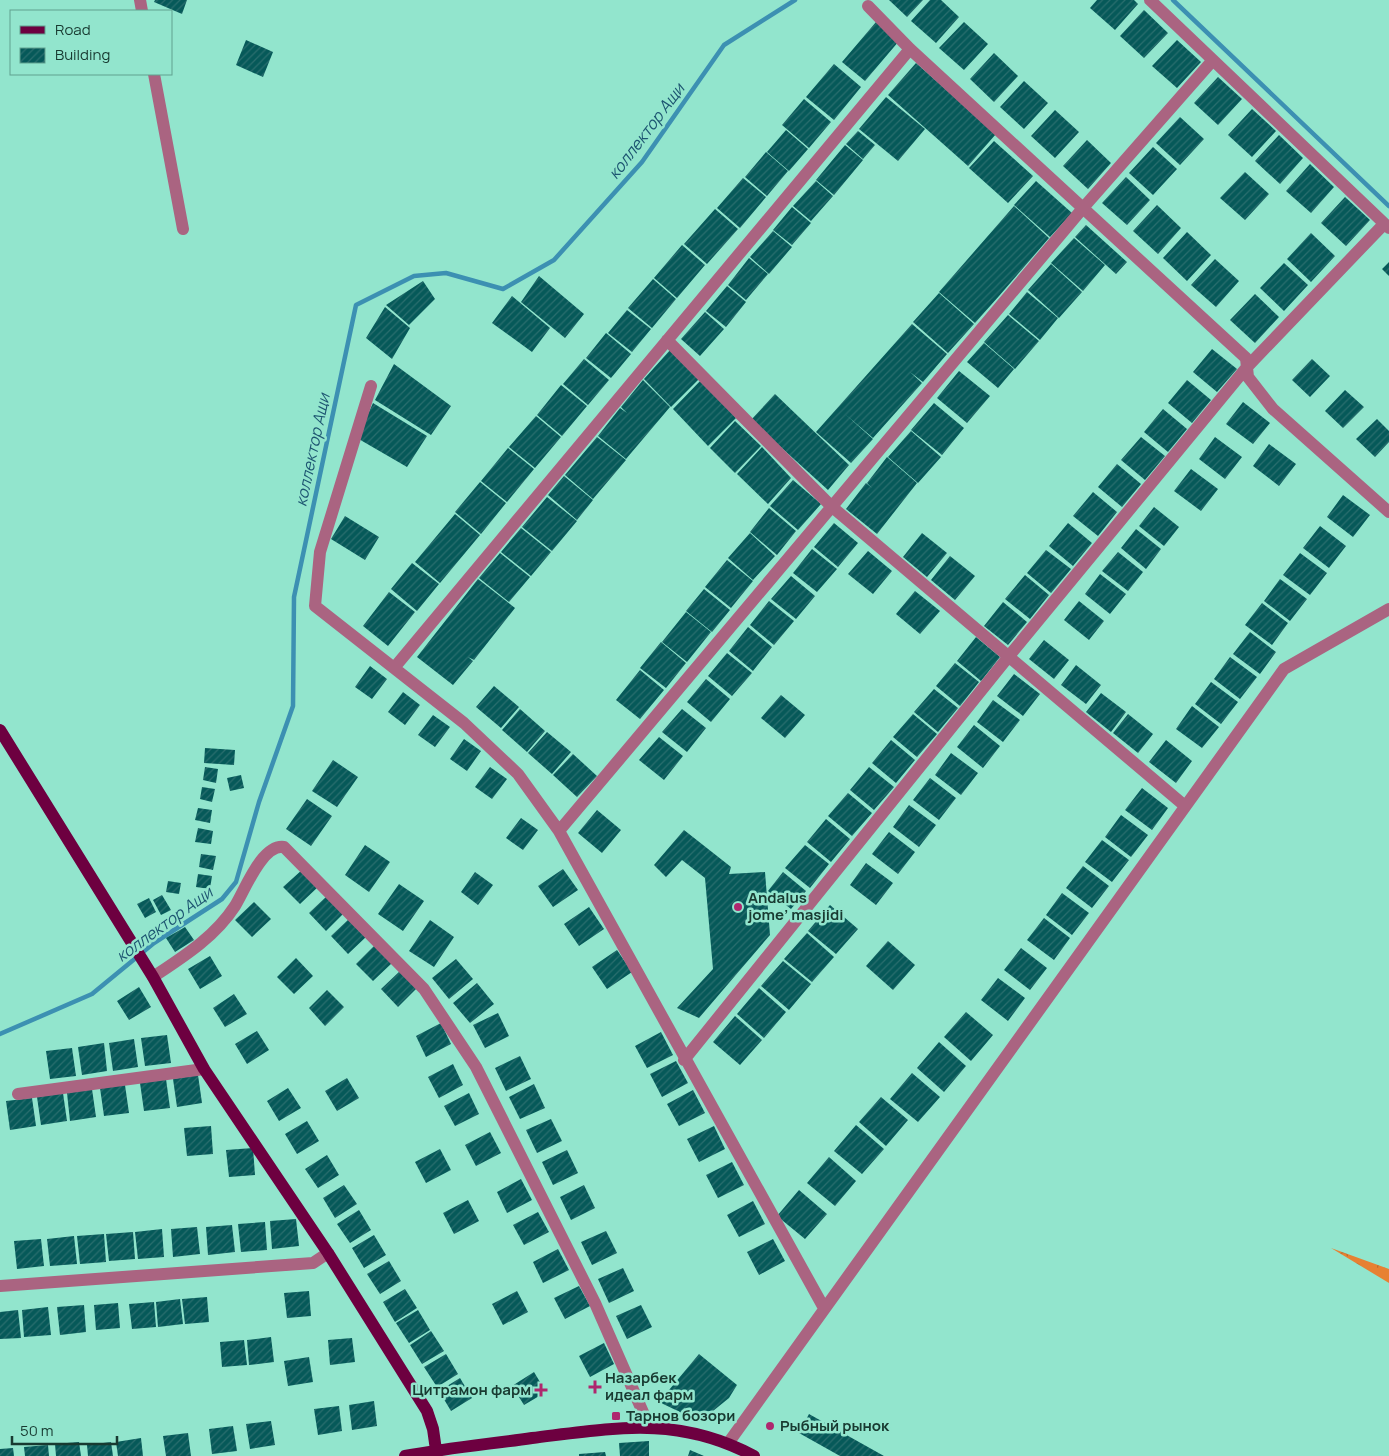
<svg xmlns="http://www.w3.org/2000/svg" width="1389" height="1456" viewBox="0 0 1389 1456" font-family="Manrope,sans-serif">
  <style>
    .forest { fill: url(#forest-crowns) }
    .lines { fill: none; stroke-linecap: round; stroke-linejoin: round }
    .stream { stroke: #3c90b2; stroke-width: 4.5 }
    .building { fill: url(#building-hatch) }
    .minor { stroke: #aa6481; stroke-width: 12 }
    .major { stroke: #6d0040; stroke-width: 12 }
    .poi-dot { fill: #ae276e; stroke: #92e5cd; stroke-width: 2 }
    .labels { text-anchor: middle; stroke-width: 5; stroke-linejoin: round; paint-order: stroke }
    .poi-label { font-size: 15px; font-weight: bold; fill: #183a31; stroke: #92e5cd; text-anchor: start }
    .water-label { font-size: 16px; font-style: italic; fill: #1d5571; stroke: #92e5cd }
  </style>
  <defs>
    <pattern id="forest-crowns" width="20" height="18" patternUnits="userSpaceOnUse" patternTransform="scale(1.25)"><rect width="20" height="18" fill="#e78132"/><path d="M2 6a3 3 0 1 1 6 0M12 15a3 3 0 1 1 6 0" fill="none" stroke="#ba6b2b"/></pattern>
    <pattern id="building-hatch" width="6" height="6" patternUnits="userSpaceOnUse" patternTransform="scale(1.25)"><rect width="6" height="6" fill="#065959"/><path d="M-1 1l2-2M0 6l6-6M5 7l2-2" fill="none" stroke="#2a6e6e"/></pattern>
  </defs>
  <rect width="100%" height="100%" fill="#92e5cd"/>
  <path class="forest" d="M1331 1248 1389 1269V1283Z"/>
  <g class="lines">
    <path class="stream" d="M1173 0 1389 206
      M0 1034 92 994 154 943 222 899 236 882 259 802 293 706 294 597 356 305 414 276 446 273 503 289 554 260 642 162 724 45 795 0"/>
  </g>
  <path class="building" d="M155 0H187L182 14 154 2Z
    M889 0H923L907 17Z
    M930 0H941L959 17 936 43 911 21Z
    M1097 0H1134L1138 4 1115 30 1090 8Z
    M1144 10 1168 33 1144 58 1120 36Z
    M876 22 899 41 865 81 842 62Z
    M964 22 988 44 964 70 939 48Z
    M246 40 273 52 263 77 236 65Z
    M1177 40 1201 62 1177 88 1152 66Z
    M994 53 1018 76 994 102 970 79Z
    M916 63 996 134 968 166 888 95Z
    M834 64 861 87 834 120 806 97Z
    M1218 77 1242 99 1218 125 1194 103Z
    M1024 81 1048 103 1024 129 1000 107Z
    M886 97 925 129 898 161 859 129Z
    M804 99 831 122 809 148 782 125Z
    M1252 109 1276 131 1252 157 1228 135Z
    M1055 110 1079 132 1055 158 1031 136Z
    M1180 117 1204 139 1180 165 1156 143Z
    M786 130 808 149 789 171 767 152Z
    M858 131 875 145 863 159 846 144Z
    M1279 135 1303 158 1280 184 1255 161Z
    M1087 140 1111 163 1088 189 1063 166Z
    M994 141 1033 176 1008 203 969 168Z
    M845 145 863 160 834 195 816 180Z
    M1153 147 1177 169 1153 195 1129 173Z
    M766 152 788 171 767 196 745 177Z
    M1310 164 1334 187 1311 213 1286 191Z
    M1245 172 1269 194 1245 220 1220 198Z
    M1126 177 1150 200 1127 225 1102 203Z
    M743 178 766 197 740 228 717 208Z
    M816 181 833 196 811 221 793 206Z
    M1036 181 1072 213 1050 237 1014 205Z
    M1345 197 1370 220 1346 246 1321 223Z
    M1157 205 1181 228 1158 254 1133 231Z
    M1014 206 1049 238 999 296 993 290 999 296 975 323 939 292Z
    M792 207 811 223 792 245 773 230Z
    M715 209 738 229 707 264 684 244Z
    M1086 225 1127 262 1116 274 1075 237Z
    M773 231 792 247 769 274 750 257Z
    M1187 232 1211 255 1187 281 1163 258Z
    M1311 233 1335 256 1311 282 1287 259Z
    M1074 238 1105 265 1083 291 1051 263Z
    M682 245 705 265 677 298 654 278Z
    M749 258 768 274 746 300 728 285Z
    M1215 259 1239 281 1216 307 1191 285Z
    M1389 262V276L1382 269Z
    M1284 263 1308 285 1284 311 1260 288Z
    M1051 264 1082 292 1059 318 1028 290Z
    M539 276 584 314 565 338 521 302Z
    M653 279 676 299 652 328 628 308Z
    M423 281 435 299 409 325 386 305Z
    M727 286 746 302 726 327 706 311Z
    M1027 292 1058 318 1040 340 1009 314Z
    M939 293 974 324 948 353 913 322Z
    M1255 294 1279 317 1255 343 1230 320Z
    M512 296 550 328 532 352 492 323Z
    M385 307 410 328 392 359 366 338Z
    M627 310 651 329 632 352 608 333Z
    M705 312 724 329 700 356 681 339Z
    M1008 315 1039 341 1015 369 984 342Z
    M912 324 947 354 923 382 910 372 922 383 873 438 845 414 873 439 851 463 816 432Z
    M606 333 631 354 611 378 586 358Z
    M984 343 1014 369 998 388 967 362Z
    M671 349 701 377 671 407 644 379Z
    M1212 349 1237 369 1217 392 1193 372Z
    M584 359 609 380 588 405 563 384Z
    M1312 359 1330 376 1310 397 1292 380Z
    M394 364 451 406 431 435 375 400Z
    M959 371 990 396 967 423 937 398Z
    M702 379 736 418 708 446 673 409Z
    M643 380 670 407 626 459 598 436 620 408 627 413 621 407Z
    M1187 380 1211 400 1192 423 1168 403Z
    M561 385 587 406 562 436 537 415Z
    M1345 390 1364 407 1343 428 1325 411Z
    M775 394 849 465 828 490 751 420Z
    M1243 402 1270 423 1253 444 1226 424Z
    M373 403 427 436 407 467 357 438Z
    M934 403 964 428 942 455 911 430Z
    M1163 409 1187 429 1168 452 1144 432Z
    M536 416 561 437 535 468 509 447Z
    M1377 419 1389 431V442L1375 457 1356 439Z
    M735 421 761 446 735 473 710 448Z
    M911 431 941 457 918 483 888 457Z
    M597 437 626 460 593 499 565 475Z
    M1141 437 1165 456 1145 480 1121 460Z
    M1215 437 1242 457 1225 479 1199 459Z
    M1269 444 1296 464 1279 486 1253 466Z
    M762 447 791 478 768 504 737 474Z
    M508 448 534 469 507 502 481 481Z
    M887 457 917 483 877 534 846 509 866 483 872 488 867 483Z
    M1117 464 1141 484 1122 507 1098 487Z
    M1191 469 1218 489 1201 511 1174 491Z
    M564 476 593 500 577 520 548 495Z
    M793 480 821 504 798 530 770 506Z
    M480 482 506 503 481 534 455 512Z
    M1093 492 1117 512 1098 536 1073 516Z
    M1343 495 1370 515 1353 537 1327 517Z
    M547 497 577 521 552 551 522 527Z
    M1154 507 1179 527 1164 546 1139 526Z
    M769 508 796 531 777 555 750 532Z
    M455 514 480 535 440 583 415 562Z
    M345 516 379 537 365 560 331 539Z
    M834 523 858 543 838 567 814 547Z
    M1068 523 1092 543 1073 566 1049 546Z
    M1320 526 1346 546 1329 568 1303 548Z
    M521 528 551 552 531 576 501 552Z
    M1136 529 1161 549 1146 569 1121 548Z
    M750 533 775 556 753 580 728 558Z
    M922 533 947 553 927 577 903 557Z
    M812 549 837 569 817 592 793 573Z
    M1046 550 1071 569 1051 593 1027 573Z
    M868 551 892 571 873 594 848 574Z
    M1118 552 1143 572 1128 591 1102 571Z
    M500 553 530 577 509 602 479 578Z
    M1300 553 1327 573 1310 595 1283 575Z
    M950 556 975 576 955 600 931 580Z
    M727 560 753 581 731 608 705 587Z
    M412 563 439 584 417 611 391 589Z
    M1100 574 1126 594 1110 614 1085 594Z
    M1025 575 1049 595 1030 619 1005 599Z
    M791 576 815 596 796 619 771 599Z
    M478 579 515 608 474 660 468 657 473 661 453 685 417 657Z
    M1280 579 1307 599 1290 621 1264 601Z
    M704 589 730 610 712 632 686 611Z
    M915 591 940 611 920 634 896 614Z
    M389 592 415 612 388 646 363 626Z
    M769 601 794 621 774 645 750 625Z
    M1079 601 1104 621 1089 640 1064 620Z
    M1003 602 1027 622 1008 645 984 626Z
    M1262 603 1288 623 1272 645 1245 625Z
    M686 612 711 632 687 662 662 642Z
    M748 627 772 647 753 671 729 651Z
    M1250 632 1276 652 1260 674 1233 654Z
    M976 637 1000 657 981 681 957 661Z
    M1044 640 1069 660 1054 679 1029 659Z
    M661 642 686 663 666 688 640 668Z
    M727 653 752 673 732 696 708 676Z
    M1230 657 1257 677 1240 699 1214 679Z
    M955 663 979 682 960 706 936 686Z
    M1076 665 1101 685 1086 704 1061 685Z
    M370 666 387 679 372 699 355 687Z
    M640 670 664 690 640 719 616 700Z
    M1014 674 1040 694 1023 716 997 696Z
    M706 679 730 699 711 722 687 702Z
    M1211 682 1238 702 1221 724 1195 704Z
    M494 686 519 707 501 728 476 707Z
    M934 689 958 708 938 732 914 712Z
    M403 692 420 705 405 725 388 712Z
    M1101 693 1126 712 1111 732 1086 712Z
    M781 695 805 715 785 738 761 718Z
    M993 700 1020 720 1003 742 977 722Z
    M1192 706 1219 727 1202 748 1176 729Z
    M520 709 545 731 527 752 502 730Z
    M682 709 706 728 687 752 662 732Z
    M913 714 937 734 917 757 893 737Z
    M1128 714 1153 734 1138 753 1113 733Z
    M433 715 450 727 435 747 418 735Z
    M974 725 1000 746 983 768 957 747Z
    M547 732 571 752 552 774 528 753Z
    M659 737 683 756 664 780 639 760Z
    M464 739 481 751 467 771 450 759Z
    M891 740 915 760 896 783 872 763Z
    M1166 740 1192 761 1176 783 1149 762Z
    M205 748 235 750 234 765 204 763Z
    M951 753 978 773 961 795 935 775Z
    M573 754 597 776 577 797 553 775Z
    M333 760 358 777 337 807 312 791Z
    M205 767 218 769 216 783 203 780Z
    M490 767 507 779 492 799 475 787Z
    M869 767 894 787 874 810 850 790Z
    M241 775 244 788 230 791 227 778Z
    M930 778 956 798 939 820 913 800Z
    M202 787 215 789 212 802 200 799Z
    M1142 788 1168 808 1152 830 1125 810Z
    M848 793 872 813 852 836 828 816Z
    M307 799 332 816 311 846 286 829Z
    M909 805 936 825 919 847 893 827Z
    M198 808 212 810 210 823 195 820Z
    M597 810 621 830 602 853 578 833Z
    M1121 815 1148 835 1131 857 1105 837Z
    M521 818 538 830 523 850 506 838Z
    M826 819 850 839 831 862 807 842Z
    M198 828 213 831 211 844 195 842Z
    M684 830 731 867 729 874 765 872 770 935 699 1018 677 1008 713 969 705 878 682 860 666 877 654 865Z
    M889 832 915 852 898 874 872 854Z
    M1102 840 1129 860 1112 882 1085 862Z
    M365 845 390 862 369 892 345 875Z
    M805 845 829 864 810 888 785 868Z
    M201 854 216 856 213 870 199 867Z
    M866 863 893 883 876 905 850 885Z
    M1083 866 1109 886 1092 908 1066 888Z
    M303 869 319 886 300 904 283 887Z
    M563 869 578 890 553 907 538 886Z
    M475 872 493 885 478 905 461 892Z
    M783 872 806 891 791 909 768 891Z
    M198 874 212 876 210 889 196 887Z
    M168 881 181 883 179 894 166 892Z
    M399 884 424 901 403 931 378 914Z
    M1062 893 1089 913 1072 935 1046 915Z
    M162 895 171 910 161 915 153 900Z
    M328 895 345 912 326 931 309 913Z
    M149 898 156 912 145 918 137 904Z
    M254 902 271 919 252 937 235 920Z
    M830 905 858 929 836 954 808 931Z
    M589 907 604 929 579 946 564 924Z
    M350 918 367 936 348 954 331 936Z
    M1044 918 1070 938 1054 960 1027 940Z
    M430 920 454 937 434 967 409 951Z
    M185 927 194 940 175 952 166 938Z
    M807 933 834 957 812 982 784 959Z
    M888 941 915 965 893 990 866 966Z
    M375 945 392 963 373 981 356 964Z
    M1021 948 1047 968 1030 990 1004 970Z
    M617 950 632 972 607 989 592 967Z
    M210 956 222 976 200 989 188 969Z
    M296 958 313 976 294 994 277 977Z
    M456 959 473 979 449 999 432 978Z
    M783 961 811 984 789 1010 761 986Z
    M400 971 417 988 398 1007 381 989Z
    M998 978 1025 998 1008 1021 981 1000Z
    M477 983 494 1004 470 1023 453 1003Z
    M139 987 151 1007 129 1020 117 1001Z
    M759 988 786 1012 764 1038 737 1014Z
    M327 990 344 1007 325 1026 309 1008Z
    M234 994 247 1014 225 1027 213 1008Z
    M966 1012 993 1035 971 1061 944 1037Z
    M498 1013 509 1036 485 1048 473 1025Z
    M735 1016 762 1040 740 1065 713 1042Z
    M441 1023 451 1044 426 1057 416 1036Z
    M257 1031 269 1050 247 1064 235 1044Z
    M661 1032 673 1055 647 1068 635 1046Z
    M167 1035 171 1063 145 1066 141 1038Z
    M134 1039 138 1067 113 1071 109 1043Z
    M939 1042 966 1066 944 1092 917 1068Z
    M104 1043 107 1071 82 1075 78 1047Z
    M72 1048 76 1076 50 1079 46 1051Z
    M520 1056 531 1079 506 1091 495 1068Z
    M676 1061 688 1083 662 1097 650 1074Z
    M453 1064 463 1085 439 1098 428 1077Z
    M912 1073 940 1097 918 1122 890 1099Z
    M198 1075 202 1103 177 1107 173 1079Z
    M347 1078 359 1098 337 1111 325 1091Z
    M166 1079 170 1108 144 1111 140 1083Z
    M534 1084 545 1108 520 1119 509 1097Z
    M125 1085 129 1113 104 1116 100 1088Z
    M288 1088 301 1108 279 1121 267 1101Z
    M92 1089 96 1117 70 1121 67 1093Z
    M693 1090 705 1113 679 1126 667 1104Z
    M63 1093 67 1121 41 1125 37 1097Z
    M469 1093 479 1114 455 1126 444 1106Z
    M881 1097 908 1120 886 1146 859 1122Z
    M32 1098 36 1126 10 1130 6 1101Z
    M551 1119 562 1141 537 1153 526 1130Z
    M307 1121 319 1141 297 1154 285 1134Z
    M856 1125 884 1149 862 1174 834 1151Z
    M211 1126 213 1154 187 1156 184 1128Z
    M714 1126 725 1149 699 1162 687 1139Z
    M490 1132 501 1153 476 1166 465 1145Z
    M253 1148 255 1175 229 1177 226 1150Z
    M440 1149 451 1170 426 1183 415 1162Z
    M567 1150 578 1173 553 1185 542 1162Z
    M327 1155 339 1175 318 1188 305 1169Z
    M829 1157 856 1181 835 1206 807 1183Z
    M732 1162 744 1185 718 1198 706 1175Z
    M521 1179 532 1200 507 1213 497 1192Z
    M344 1185 357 1204 335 1218 323 1198Z
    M584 1185 595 1208 571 1220 560 1197Z
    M799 1190 827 1214 805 1239 777 1216Z
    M468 1200 479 1221 454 1234 443 1213Z
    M753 1201 765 1224 739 1237 727 1215Z
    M359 1210 371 1230 350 1243 337 1224Z
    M538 1212 549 1232 524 1245 513 1225Z
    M296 1219 299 1246 272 1249 270 1221Z
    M265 1222 267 1250 241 1252 238 1224Z
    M232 1225 235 1252 208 1255 206 1227Z
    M197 1227 200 1254 173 1257 171 1229Z
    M162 1229 164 1257 138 1259 135 1232Z
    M606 1231 617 1253 592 1265 581 1242Z
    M133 1232 135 1259 109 1261 106 1234Z
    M104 1234 106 1262 80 1264 77 1236Z
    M374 1235 386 1255 364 1268 352 1248Z
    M74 1236 77 1264 50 1266 47 1239Z
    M41 1239 44 1266 17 1269 14 1241Z
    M773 1239 785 1261 759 1275 747 1252Z
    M558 1249 569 1270 543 1283 533 1262Z
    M389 1261 401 1281 380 1294 367 1274Z
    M623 1268 634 1291 609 1303 598 1279Z
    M579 1286 590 1306 565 1319 554 1298Z
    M405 1289 417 1308 395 1322 383 1302Z
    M309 1291 311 1316 287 1318 284 1293Z
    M517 1291 528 1312 503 1325 492 1304Z
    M207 1297 209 1322 185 1324 182 1299Z
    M180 1299 183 1324 158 1327 156 1302Z
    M154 1302 156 1327 132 1329 129 1304Z
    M118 1303 120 1328 96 1330 94 1305Z
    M84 1305 86 1332 60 1335 57 1307Z
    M641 1305 652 1327 627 1339 616 1316Z
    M48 1307 51 1335 24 1337 22 1310Z
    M18 1310 21 1338 0 1339V1312Z
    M418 1310 430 1330 409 1343 396 1323Z
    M431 1331 444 1351 422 1364 410 1345Z
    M271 1337 274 1362 249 1365 247 1340Z
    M352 1338 355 1362 330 1365 328 1340Z
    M244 1340 247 1365 222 1367 220 1342Z
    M604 1343 614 1364 590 1377 579 1356Z
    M446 1354 458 1374 437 1387 424 1367Z
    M699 1354 737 1385 729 1398 713 1411 682 1413 659 1402Z
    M309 1357 313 1382 288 1386 284 1361Z
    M534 1372 546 1392 524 1405 512 1386Z
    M460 1378 472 1398 451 1411 439 1391Z
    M374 1401 377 1426 352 1430 349 1405Z
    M339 1406 342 1431 318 1435 314 1409Z
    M809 1414 884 1456H840L799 1433Z
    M271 1421 275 1445 250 1449 246 1424Z
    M233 1426 237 1451 212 1454 209 1429Z
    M188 1433 191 1456H166L163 1436Z
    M141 1438 143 1456H118L116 1442Z
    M649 1441V1456H620L619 1443Z
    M79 1442 81 1456H56L55 1444Z
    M111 1442 113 1456H88L87 1445Z
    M48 1445 49 1456H25L24 1447Z
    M13 1448 14 1456H0V1449Z
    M690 1450 704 1456H688Z
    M605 1452 606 1456H579V1454Z"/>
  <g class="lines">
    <path class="minor" d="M140 0 142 11
      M1150 0 1389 228
      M868 6 910 49 1246 358 1248 377 1273 409 1389 512
      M154 74 183 229
      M667 340 831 506 1185 806
      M371 386 320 552 315 606 464 723 518 774 559 831 824 1308
      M394 668 910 49
      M559 831 1083 208 1213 60
      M153 977C183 957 215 937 235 906 245 890 262 844 284 847L424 989 476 1067 595 1303 649 1426
      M684 1060 1009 656 1247 367 1384 224
      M18 1094 204 1069
      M0 1286 313 1263 328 1253
      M729 1442 1284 669 1389 609"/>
    <path class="major" d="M0 730 153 977 204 1069 328 1253 427 1411 433 1429 436 1450
      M405 1456C447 1448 490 1444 532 1438 614 1428 678 1415 754 1456"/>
  </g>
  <g class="poi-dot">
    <circle cx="738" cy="907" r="5"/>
    <path d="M592.5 1379.5h5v5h5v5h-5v5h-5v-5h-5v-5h5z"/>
    <path d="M538.5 1382.5h5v5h5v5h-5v5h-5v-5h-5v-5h5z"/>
    <rect x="611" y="1411" width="10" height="10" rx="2.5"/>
    <circle cx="770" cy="1426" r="5"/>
  </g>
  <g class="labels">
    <g class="poi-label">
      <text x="748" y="903">Andalus<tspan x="748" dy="17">jome’ masjidi</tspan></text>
      <text x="605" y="1383">Назарбек<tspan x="605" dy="17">идеал фарм</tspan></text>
      <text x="531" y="1395" text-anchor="end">Цитрамон фарм</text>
      <text x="626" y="1421">Тарнов бозори</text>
      <text x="780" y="1431">Рыбный рынок</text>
    </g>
    <g class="water-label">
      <text transform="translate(646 131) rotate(-53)" y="6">коллектор Ащи</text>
      <text transform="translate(312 450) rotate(-78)" y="6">коллектор Ащи</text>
      <text transform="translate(164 924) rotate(-36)" y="6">коллектор Ащи</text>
    </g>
  </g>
  <rect x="10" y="10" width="162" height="65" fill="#92e5cd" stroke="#61a18f"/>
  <rect x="20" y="26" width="25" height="8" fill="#6d0040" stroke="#61a18f"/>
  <text x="55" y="35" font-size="15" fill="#183a31">Road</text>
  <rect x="20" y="48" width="25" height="15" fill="url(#building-hatch)" stroke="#61a18f"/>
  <text x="55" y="60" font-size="15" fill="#183a31">Building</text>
  <path d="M12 1436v8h105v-8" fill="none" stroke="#183a31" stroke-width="2.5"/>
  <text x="20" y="1436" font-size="15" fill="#183a31" stroke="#92e5cd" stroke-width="4" paint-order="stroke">50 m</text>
</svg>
